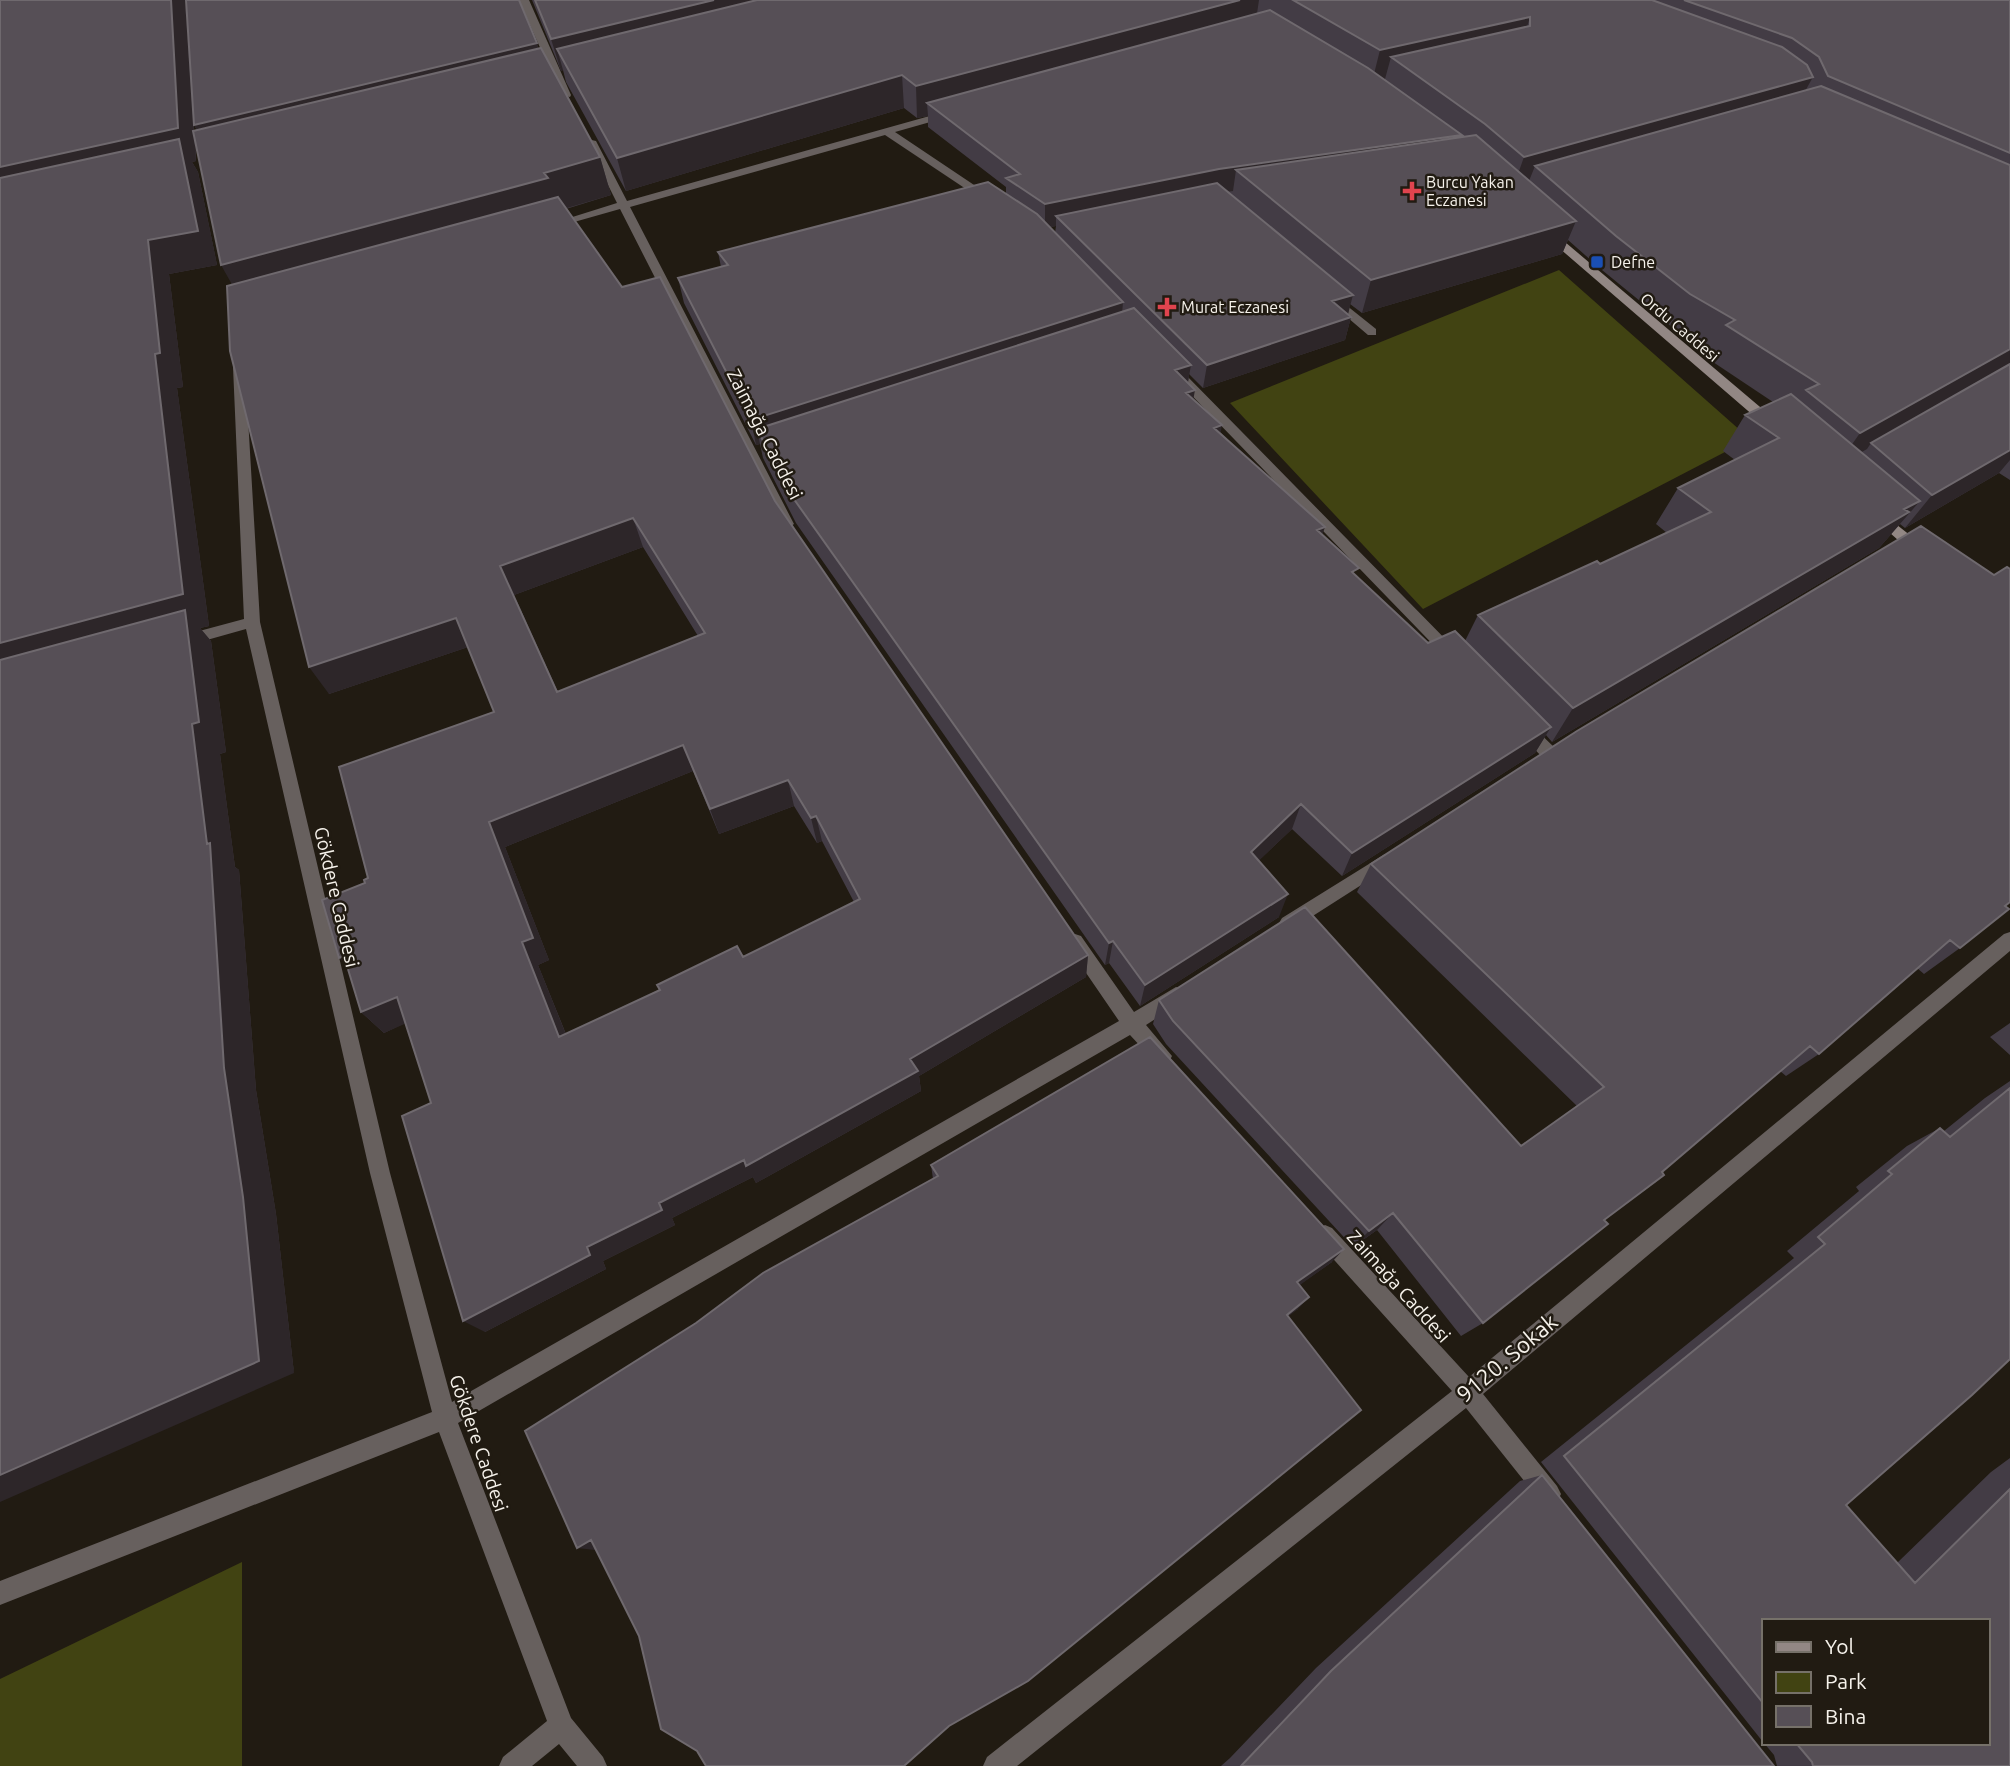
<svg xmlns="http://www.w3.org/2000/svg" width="2010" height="1766" viewBox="0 0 2010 1766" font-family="Ubuntu,sans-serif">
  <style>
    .green { fill: #414312 }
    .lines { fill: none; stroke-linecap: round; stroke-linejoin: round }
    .minor { fill: #67605e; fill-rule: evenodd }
    .secondary { fill: #928784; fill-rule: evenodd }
    .wall { fill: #433c45; fill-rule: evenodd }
    .shaded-wall { fill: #2d2629 }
    .building { fill: #564f56; stroke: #6f696e; stroke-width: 2; fill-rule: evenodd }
    .health-dot { fill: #e0444e; stroke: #211b12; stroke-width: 2.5 }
    .transit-dot { fill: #1a4fb4; stroke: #211b12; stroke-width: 2.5 }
    .labels { text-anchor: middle; stroke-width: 5; stroke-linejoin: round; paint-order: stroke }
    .far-poi-label { font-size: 16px; fill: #f6f2eb; stroke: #211b12; text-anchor: start }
    .far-street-label { font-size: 16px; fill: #f6f2eb; stroke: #211b12 }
    .street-label { font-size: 19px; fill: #f6f2eb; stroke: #211b12 }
    .near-street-label { font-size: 23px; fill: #f6f2eb; stroke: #211b12 }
  </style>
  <rect width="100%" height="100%" fill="#211b12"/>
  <path class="green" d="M1559 270 1750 439 1423 609 1230 403Z
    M242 1562V1766H0V1679Z"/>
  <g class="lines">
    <path class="minor" d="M519 0H529L571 95 570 97 561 95Z
      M951 110 956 113 955 115 895 132 992 197V201H984L885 135 630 207 794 524 787 529 782 527 620 209 553 228 547 225 617 203 586 141 587 139 596 141 627 201Z
      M1331 293 1376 329V335H1368L1327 300V294Z
      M239 363 245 367 260 622 390 1173 452 1402 1119 1021 1069 948 1066 942 1069 936 1075 934 1081 936 1134 1012 1176 987 1183 989 1185 995 1183 1001 1146 1025 1172 1056 1169 1062 1162 1065 1155 1062 1130 1035 458 1423 571 1718 603 1757 607 1766H577L559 1744 532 1766H499L503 1757 547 1721 439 1432 0 1605V1581L432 1412 370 1173 246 629 182 647 174 641 177 637 244 619 233 367Z
      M1178 370 1182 371 1459 653 1462 657 1459 661H1449L1174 377 1172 374Z
      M1523 721 1529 723 1556 749 1558 754 1556 759H1544L1517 731 1515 727Z
      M1385 854 1391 856 1394 861 1391 866 1294 928 1288 931 1282 928 1279 923 1282 918Z
      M2010 932V951L1483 1394 1557 1486 1561 1494 1557 1502 1549 1506 1541 1502 1466 1408 1017 1766H983L987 1757 1452 1391 1318 1242 1315 1235 1318 1228 1325 1225 1332 1228 1469 1377 2004 934Z"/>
    <path class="secondary" d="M1544 231H1552L1779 423V429H1769L1544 235Z
      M1878 510 1925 547 1927 551 1925 555H1915L1873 518 1871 515Z"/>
  </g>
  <path class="wall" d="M0 0H185L194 131 197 130 194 125 537 43 538 48 600 157 611 195 566 209 775 501 1088 955 1086 977 919 1076 921 1091 756 1183 753 1177 672 1218 675 1225 603 1261 606 1269 485 1332 431 1103 405 1023 384 1033 361 1012 365 883 494 712 468 647 329 694 232 285 195 137 196 161 192 162 198 172 217 265 169 274 183 387 177 388 209 626 200 628 211 641 226 752 220 754 235 867 239 870 256 1090 276 1214 294 1373ZM643 547 698 636 558 692 514 595ZM693 771 719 834 794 806 817 843 822 841 854 902 743 957 566 1034 538 965 549 960 505 847Z
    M532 0H2010V480L1999 473 1905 528 1900 524 1879 548 1552 742 1546 735 1535 753 1342 876 1292 829 1258 861 1279 917 1140 1006 1109 963 1105 965 796 523 763 458 760 444 756 445 684 303 678 278 721 267 718 252 1006 194V187L928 127V116L917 118 904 108 626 191 566 82 563 70 561 71ZM1056 226 1055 233 1050 227ZM1568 240 1602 270 1673 328 1711 351 1707 358 1773 402 1745 415 1723 451 1735 460 1678 488 1656 524 1667 533 1600 564 1478 615 1465 641 1428 643 1356 576 1322 535 1221 433 1193 399 1188 383 1189 374 1203 388 1345 340 1351 317 1348 314 1350 304 1362 313 1562 254Z
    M1994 575 1960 948 1924 974 1917 968 1819 1054 1786 1076 1780 1071 1483 1323 1461 1336 1377 1230 1353 1247 1166 1044 1153 1024 1159 1000 1521 1146 1577 1106 1357 892 1371 864Z
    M2010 1023V1055L1990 1037Z
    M2010 1081V1359L1846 1505 1897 1563 1991 1472 2010 1458V1766H1777L1774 1755 1764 1743H1987L1763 1621V1742L1541 1462 1794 1258 1787 1251 1859 1191 1856 1187 1907 1146 1940 1128 1944 1131 1985 1098Z
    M931 1165 1332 1262 1299 1285 1298 1309 639 1636 596 1549 595 1550 933 1179Z
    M1542 1475 1774 1766H1221L1230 1758 1316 1668 1520 1481Z"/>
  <path class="shaded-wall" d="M171 0H185L196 161 192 162 198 172 217 265 169 274 183 387 177 388 209 626 200 628 211 641 226 752 220 754 235 867 239 870 256 1090 276 1214 294 1373 0 1502V167Z
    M714 0H850L557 49 563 70 561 71 551 39Z
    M1240 0H1259L1255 27 927 103 928 116 917 118 916 86Z
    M1530 17 1520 50 1391 57 1385 79 1372 82 1380 50Z
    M537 43 546 75 212 158 194 125Z
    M902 75 904 108 626 191 617 158Z
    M1813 77 1795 109 1535 166 1527 186 1512 191 1524 157Z
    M1462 135 1455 159 1236 170 1233 191 1056 216V226L1045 228V204L1219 169Z
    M600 157 611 195 243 304 221 265Z
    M1576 221 1562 254 1362 313 1371 280Z
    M1353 295 1347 318 1332 301Z
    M1123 302 1121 327 757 429 760 444 756 445 751 420Z
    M1351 317 1345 340 1203 388 1207 365Z
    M2010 349V368L1871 443 1867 449 1836 467 1860 433Z
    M1191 365 1186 393 1195 390 1190 418 1175 370Z
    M1222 425 1217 453 1214 428Z
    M2010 450V460L1999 473 1905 528 1932 495Z
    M1920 501 1879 548 1552 742 1573 708Z
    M633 518 643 547 514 595 570 719 500 566Z
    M1325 527 1316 554 1317 530Z
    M456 618 471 646 329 694 309 667Z
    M1551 727 1535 753 1342 876 1352 853Z
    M683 745 693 771 505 847 549 960 538 965 575 1057 559 1037 522 942 489 822Z
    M788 780 794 806 719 834 710 809Z
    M1301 804 1292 829 1243 876 1251 852Z
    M816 816 822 841 817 843 811 818Z
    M1288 894 1279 917 1140 1006 1145 985Z
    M1113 941 1109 963 1105 965 1109 943Z
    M1088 955 1086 977 919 1076 921 1091 756 1183 753 1177 672 1218 675 1225 603 1261 606 1269 485 1332 463 1321 587 1247 659 1203 744 1160 910 1059Z
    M344 956 361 980 339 958Z
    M397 997 418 1018 384 1033 361 1012Z
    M1393 1213 1377 1230 1353 1247 1369 1231Z
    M1344 1249 1332 1262 1286 1295 1297 1282Z
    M1309 1297 1298 1309 1276 1326 1287 1315Z
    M591 1540 608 1543 595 1550 577 1548Z"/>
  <path class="building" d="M0 0H171L178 128 0 167Z
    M186 0H519L537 43 194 125Z
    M535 0H714L551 39Z
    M757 0H1240L916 86 902 75 617 158 557 49Z
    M1293 0H1652L1782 47 1807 65 1813 77 1524 157 1485 124 1391 57 1530 26V17L1380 50Z
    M1684 0H2010V153L1828 76 1819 57 1792 38Z
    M1270 10 1368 68 1462 135 1219 169 1045 204 1006 178 1020 174 927 103Z
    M541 48 600 157 544 173 548 178 221 265 193 131Z
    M1821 86 2010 165V349L1860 433 1806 390 1819 384 1726 325 1735 320 1690 294 1616 236 1535 166Z
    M1476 135 1576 221 1371 280 1236 170Z
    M179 139 198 231 148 240 160 353 155 354 183 594 0 643V178Z
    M988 182 1037 214 1123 302 751 420 678 278 728 265 718 252Z
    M1217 183 1353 295 1332 301 1351 317 1207 365 1056 216Z
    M558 197 622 287 660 277 775 501 1088 955 910 1059 918 1071 746 1166 744 1160 659 1203 662 1210 587 1247 590 1255 463 1321 402 1116 431 1103 397 997 361 1012 344 956 339 958 322 900 365 883 364 880 368 878 339 767 494 712 456 618 309 667 230 351 227 286ZM633 518 705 633 557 692 500 566ZM683 745 710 809 788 780 811 818 816 816 860 899 743 957 737 946 657 985 660 990 559 1037 522 942 533 938 489 822Z
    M1134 308 1191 365 1175 370 1195 390 1186 393 1222 425 1214 428 1325 527 1317 530 1359 568 1352 572 1428 643 1455 631 1551 727 1352 853 1301 804 1251 852 1288 894 1145 985 1113 941 1109 943 791 495 757 429Z
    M2010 364V450L1932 495 1871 443Z
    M1791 394 1920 501 1904 509 1909 512 1573 708 1478 615 1597 561 1600 564 1711 512 1678 488 1779 438 1745 415Z
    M1921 526 1994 575 2007 567 2010 569V902L2005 906 2009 909 1960 948 1950 940 1819 1054 1810 1046 1662 1172 1664 1175 1604 1220 1608 1224 1483 1323 1393 1213 1369 1231 1173 1021 1159 1000 1305 907 1521 1146 1604 1087 1371 864 1577 731Z
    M185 610 199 722 192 724 207 844 210 843 224 1068 243 1197 259 1361 0 1475V660Z
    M1150 1037 1344 1249 1297 1282 1309 1297 1287 1315 1361 1410 1028 1681 949 1726 904 1766H706L697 1751 661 1729 639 1636 591 1540 577 1548 525 1431 696 1323 763 1273 938 1176 931 1165Z
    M2010 1088V1359L1972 1395 1846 1505 1915 1583 2010 1489V1766H1813L1812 1762 1796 1743H1987V1621H1763V1703L1564 1456 1825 1244 1818 1237 1892 1174 1888 1171 1940 1128 1950 1137Z
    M1542 1475 1774 1766H1241L1331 1671Z"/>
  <g class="health-dot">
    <path d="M1408.5 180.5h7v7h7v7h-7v7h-7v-7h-7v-7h7z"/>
    <path d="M1163.5 296.5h7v7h7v7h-7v7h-7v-7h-7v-7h7z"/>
  </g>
  <rect class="transit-dot" x="1590" y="255" width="14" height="14" rx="3.5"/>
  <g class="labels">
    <g class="far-poi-label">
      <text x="1426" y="188">Burcu Yakan<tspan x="1426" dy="18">Eczanesi</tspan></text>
      <text x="1611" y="268">Defne</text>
      <text x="1181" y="313">Murat Eczanesi</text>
    </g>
    <g class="far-street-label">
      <text transform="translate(1680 327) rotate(40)" y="6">Ordu Caddesi</text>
    </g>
    <g class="street-label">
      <text transform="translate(765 434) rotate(63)" y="7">Zaimağa Caddesi</text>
      <text transform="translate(337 897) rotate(77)" y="7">Gökdere Caddesi</text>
      <text transform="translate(1399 1286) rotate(48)" y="7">Zaimağa Caddesi</text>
      <text transform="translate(479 1443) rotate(71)" y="7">Gökdere Caddesi</text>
    </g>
    <g class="near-street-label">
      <text transform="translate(1507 1358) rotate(-40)" y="8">9120. Sokak</text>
    </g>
  </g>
  <rect x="1762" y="1619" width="228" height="126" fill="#211b12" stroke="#767169" stroke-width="2"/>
  <rect x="1776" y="1642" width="35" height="10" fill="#928784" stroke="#767169" stroke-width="2"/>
  <text x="1825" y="1654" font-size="21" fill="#f6f2eb">Yol</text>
  <rect x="1776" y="1672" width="35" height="21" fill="#414312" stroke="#767169" stroke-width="2"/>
  <text x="1825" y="1689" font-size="21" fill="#f6f2eb">Park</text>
  <rect x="1776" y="1706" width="35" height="21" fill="#564f56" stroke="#767169" stroke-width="2"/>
  <text x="1825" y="1724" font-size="21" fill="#f6f2eb">Bina</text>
</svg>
